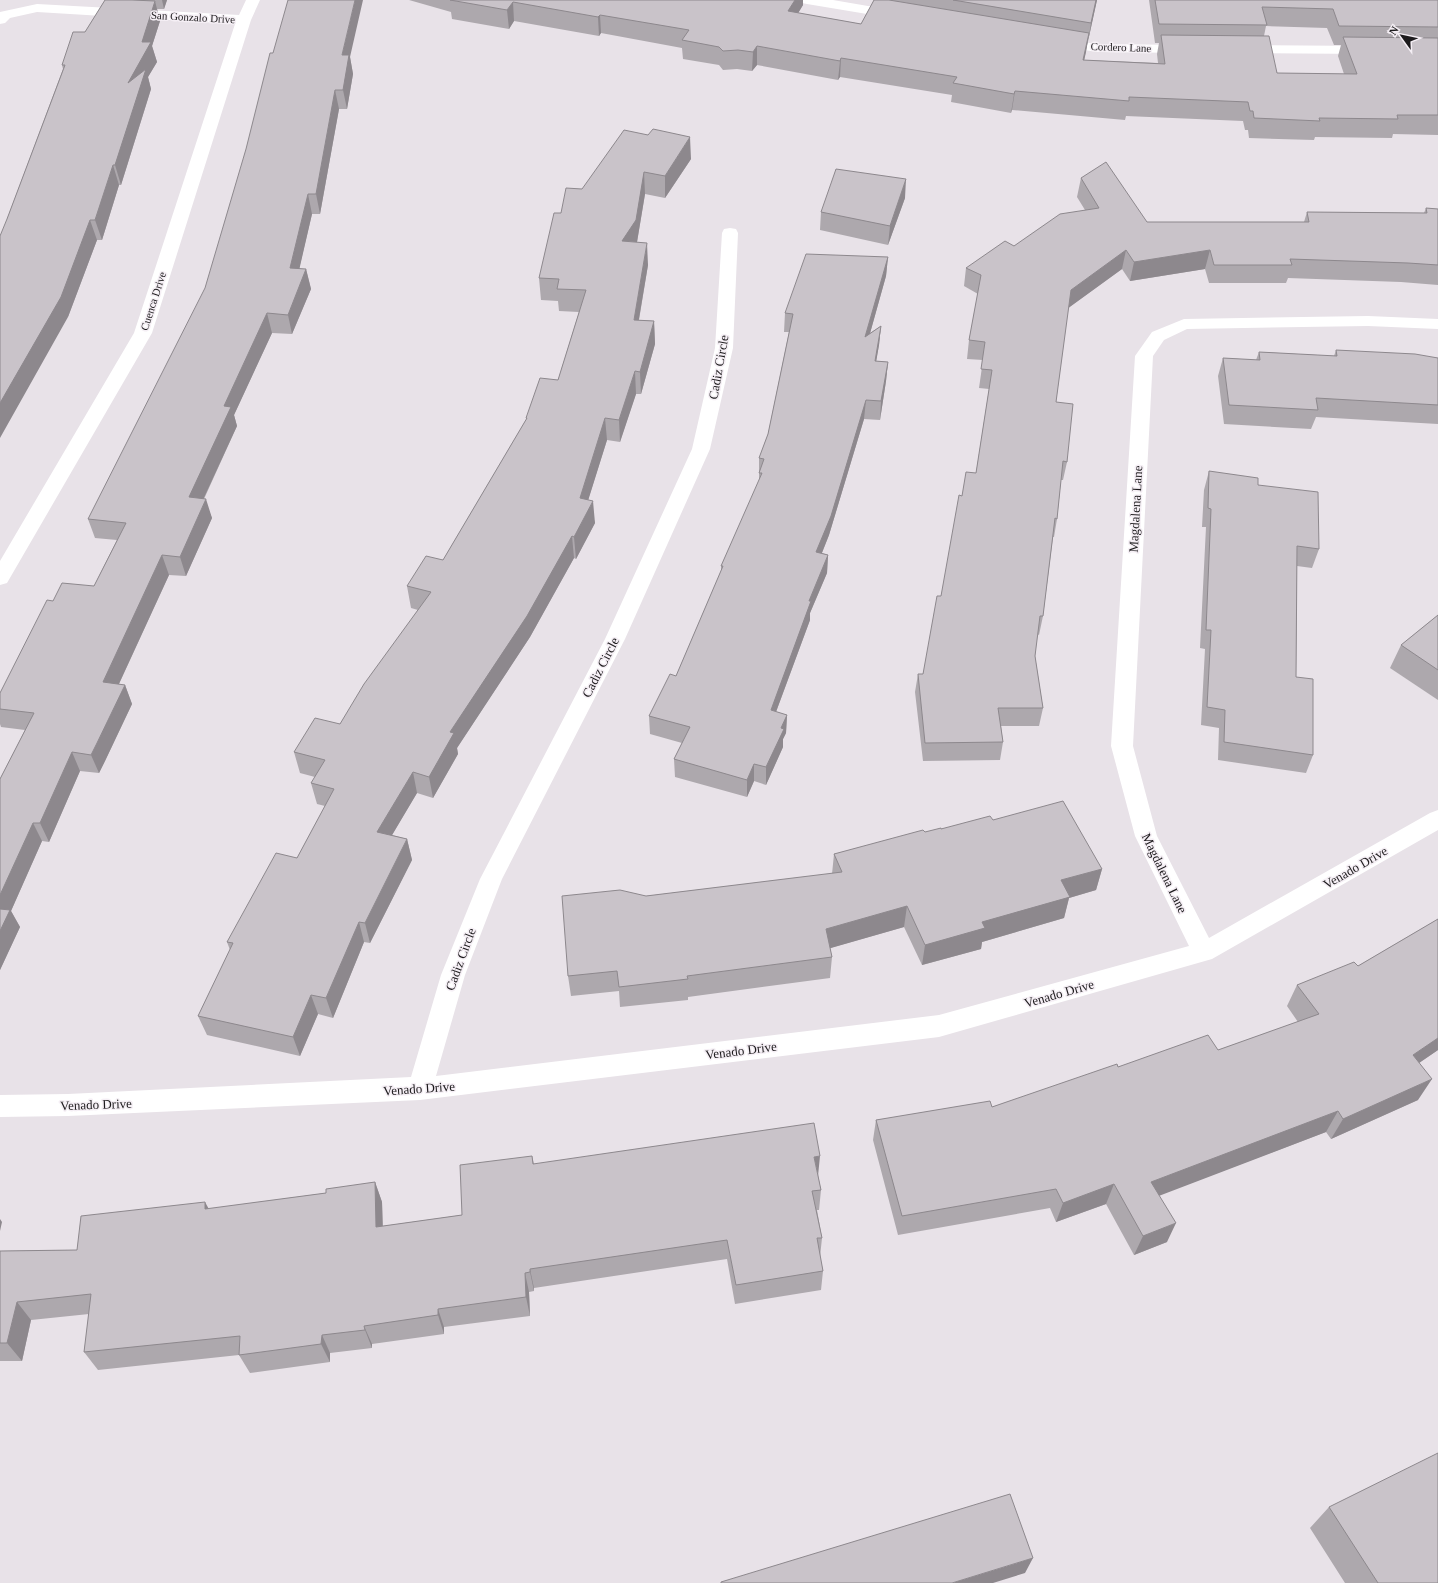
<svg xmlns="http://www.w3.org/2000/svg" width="1438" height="1583" viewBox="0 0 1438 1583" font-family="Georgia,serif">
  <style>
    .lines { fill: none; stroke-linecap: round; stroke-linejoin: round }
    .minor { fill: #fff; fill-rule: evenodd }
    .wall { fill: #ada8ad; fill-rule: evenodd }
    .shaded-wall { fill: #8d888d }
    .building { fill: #c9c3c9; stroke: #8d888d }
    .labels { text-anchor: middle; stroke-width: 3; stroke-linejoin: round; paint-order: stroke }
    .far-street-label { font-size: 11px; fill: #1c1a1c; stroke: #f5eff5 }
    .street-label { font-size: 13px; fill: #1c1a1c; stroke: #f5eff5 }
  </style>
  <rect width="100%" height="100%" fill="#e8e2e8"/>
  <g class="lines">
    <path class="minor" d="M246 0H260L251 20 152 333 7 583 0 585V561L134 333 235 24 37 12 10 18 5 23 0 24V12L37 4 239 15Z
      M800 0H833L897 11 902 12 904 15 902 18 897 19 807 4 802 3Z
      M1057 38 1097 44 1188 45 1193 46 1195 49 1193 52 1188 53 1097 52 1052 45 1050 42 1052 39Z
      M1243 45 1368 46 1373 47 1375 50 1373 53 1368 54 1243 53 1238 52 1236 49 1238 46Z
      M730 228 736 229 738 233 733 348 710 449 625 639 502 879 465 975 436 1076 939 1015 1189 946 1135 836 1111 746 1135 356 1152 332 1184 319 1368 316 1438 319V329L1368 326 1187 329 1164 340 1153 356 1133 746 1157 836 1209 938 1430 813 1438 810V830L1212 959 939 1037 420 1100 68 1116 0 1117V1095L68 1094 411 1077 441 975 480 879 605 639 692 449 715 348 722 233 724 229Z"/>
  </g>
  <path class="wall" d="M105 0H167L164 9H157L160 21 152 46 157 62 148 77 151 89 121 185H119L102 240H97L68 317 7 219 63 69 62 65 85 32Z
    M409 0H803V5L798 13 861 24 874 0H1097L1084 60 1158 63 1157 54 1159 43H1155L1149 0H1438V135L1393 134 1392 138 1315 137 1314 140 1249 138 1248 130H1245L1243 121 1126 116 1125 120 1012 110 1011 113 951 102 952 95 840 77 838 80 757 65 752 71 737 69 723 70 719 65 683 59 682 48 601 33 599 36 514 21 509 29 452 19 451 12ZM1266 26 1327 28 1334 45H1341L1338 56 1344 74 1277 73 1264 36Z
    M350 57 353 74 347 109H339L320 214H312L299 269H306L311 289 292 334 272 333 234 415 237 426 204 499 212 518 186 576 169 575 119 684 125 685 132 704 105 761 99 773 80 771 49 842 42 841 11 911 20 927 0 970V779L25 730 1 727 0 724V693L53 601 94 586 117 540 95 538 88 519Z
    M691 159 665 198 645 194 637 242 648 265 639 320 654 321 655 344 641 394H636L620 442 607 440 588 500 595 523 576 559 574 558 530 637 457 748 458 754 433 798 417 793 392 835 407 839 412 860 370 943 364 942 333 1018 318 1014 300 1056 207 1035 198 1016 230 950 227 942 297 858 325 806 317 804 311 783 315 777 300 773 294 752 340 724 418 610 411 608 407 586 443 560 526 420V418L558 380 579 312 559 311 558 301 541 300 539 278 561 213 582 189Z
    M1081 178 1147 222H1304L1307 212 1424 213 1426 208 1438 209V285L1401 282 1288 278 1286 283H1209L1205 269 1130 281 1122 269 1068 308 1056 402 1067 462 1063 480H1061L1057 519 1054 537H1053L1043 616 1039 635 1037 634 1035 656 1043 708 1039 726H1001L1003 742 1000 760 923 761 915 692 918 674H923L941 596 962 496 976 473 989 389 979 388 983 360 967 359 969 340 978 294 964 286 966 268 1014 246 1085 210 1077 197Z
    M905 198 888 245 820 230 821 212Z
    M888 257 886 276 870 333 881 326 879 345 876 361 888 362 886 381 880 420 864 419 829 535 822 553 828 555 827 573 810 613V620L776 712 787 715 786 733 783 739V747L766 785 754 781 747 797 675 777 674 759 682 743 650 734 649 716 676 676 721 571V566L759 482V458L768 434 789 332H784L785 313Z
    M1336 350 1438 358V424L1316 417 1311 429 1224 424 1218 376 1223 358 1256 360 1259 352 1334 356Z
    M1209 471 1258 485 1319 549 1312 568 1297 566 1296 677 1313 755 1306 773 1218 760 1219 728 1201 725 1205 649 1200 648 1206 527H1202L1204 490Z
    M1438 615V700L1390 668 1401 645Z
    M993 820 1102 869 1096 890 1069 898 1064 918 982 942 981 949 922 965 904 927 830 948 832 957 830 978 688 997V1000L620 1007 619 991 571 996 568 976 646 896 832 874 834 854 925 832Z
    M1438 919V1050L1419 1063 1418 1100 1331 1139 1326 1132 1159 1195 1167 1242 1134 1255 1106 1204 1056 1222 1050 1208 898 1235 873 1140 876 1120 992 1107 1118 1067 1218 1050 1298 1022 1287 1006 1297 985 1358 966Z
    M532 1156 534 1164 818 1175 821 1190 819 1210H817L822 1238 820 1257 823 1271 821 1290 735 1304 727 1259 534 1288V1291L529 1292 530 1316 444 1327V1334L372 1344V1348L330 1353V1362L250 1373 239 1355 98 1370 84 1352 89 1314 31 1320 22 1361H0V1251L77 1250 209 1209 326 1193 375 1182 382 1202 383 1226 462 1215Z
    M1329 1507 1438 1583H1345L1310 1528Z"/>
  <path class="shaded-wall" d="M162 0H167L164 9Z
    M355 0H363L350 57 353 74 347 109 343 90 342 55Z
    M795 0H803V5L788 30V11Z
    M1096 0H1097L1088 41 1091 23Z
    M155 1 160 21 152 46 157 62 148 77 151 89 121 185 115 165 128 83Z
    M513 2 514 21 509 29 507 10Z
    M600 15 601 33 599 36 598 17Z
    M1089 33 1086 52 1080 79 1083 60Z
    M757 46V65L752 71 753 52Z
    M841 58 840 77 838 80 840 61Z
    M335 90 339 109 320 214 316 194Z
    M1015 91 1012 110 1011 113 1014 94Z
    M690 137 691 159 665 198V176Z
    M113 165 119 185 102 240 95 220Z
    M644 172 645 194 637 242 622 241Z
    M906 179 905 198 888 245 890 226Z
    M308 194 312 214 295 288 290 268Z
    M90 220 97 240 68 317 0 438V403Z
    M647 243 648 265 635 342 634 320Z
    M1126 250 1122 269 1067 309 1071 290Z
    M1210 250 1205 269 1130 281 1134 262Z
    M888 257 886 276 864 355 865 337Z
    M306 269 311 289 292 334 288 315Z
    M267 313 272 333 234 415 237 426 195 517 189 497 224 406Z
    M654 321 655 344 641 394 640 372Z
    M881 326 879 345 873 380 875 361Z
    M888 362 886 381 880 420 881 401Z
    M635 371 636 394 620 442 619 420Z
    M866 400 864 419 829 535 815 570 816 552Z
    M605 418 607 440 582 520 580 498Z
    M206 499 212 518 186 576 180 557Z
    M593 501 595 523 576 559 574 537Z
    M572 536 574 558 530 637 457 748 458 754 433 798 429 777 450 732Z
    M162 555 169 575 111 701 103 682Z
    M828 555 827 573 810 613V620L770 728 771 710 809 601Z
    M125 685 132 704 105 761 99 773 91 755Z
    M787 715 786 733 783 739V747L766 785V767L781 728Z
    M72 752 80 771 49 842 40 823Z
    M754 764V781L747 797V780Z
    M413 772 417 793 382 852 377 832Z
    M33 823 42 841 11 911 20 927 0 970V895Z
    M407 839 412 860 370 943 365 923Z
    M1102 869 1096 890 1069 898 1064 918 982 942 981 949 922 965 925 945 982 922 1061 880Z
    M907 906 904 927 824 950 826 929Z
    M359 922 364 942 333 1018 326 998Z
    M311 995 318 1014 300 1056 293 1037Z
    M1438 1038V1050L1400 1076 1413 1055Z
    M1432 1079 1418 1100 1331 1139 1343 1119Z
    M1338 1111 1326 1132 1143 1202 1151 1182Z
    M820 1156 818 1176 814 1157Z
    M375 1182 382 1202 383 1246 376 1227Z
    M1114 1184 1106 1204 1056 1222 1063 1203Z
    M205 1202 216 1222 205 1209Z
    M0 1219 2 1222 0 1231Z
    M1176 1223 1167 1242 1134 1255 1143 1236Z
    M530 1269 534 1288V1291L530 1272Z
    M525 1273 529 1292 530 1316 526 1297Z
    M17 1302 31 1320 22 1361 7 1343Z
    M438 1309 444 1327V1334L438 1315Z
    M364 1326 372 1344V1348L365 1330Z
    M322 1335 330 1353V1362L321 1344Z
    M1033 1558 1025 1573 993 1583H952Z"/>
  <path class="building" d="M105 0H132L155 1 142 42H151L128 83 146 69 115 165H113L95 220H90L61 297 0 403V236L7 219 65 65H62L73 32H85Z
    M288 0H355L342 55H349L343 90H335L316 194H308L290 268 306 269 288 315 267 313 224 406 231 407 189 497 206 499 180 557 162 555 103 682 125 685 97 743 91 755 72 752 40 823H33L0 895V779L34 713 0 709V693L47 600 53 601 62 583 94 586 126 523 88 519 205 288 246 149 270 53H273Z
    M450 0H795L788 11 861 24 874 0H889L1089 33 1083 60 1165 64 1161 35 1269 36 1277 73 1357 74 1343 37 1438 38V115H1397L1398 119 1319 118 1320 121 1254 118 1253 111H1250L1248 102 1129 97V101L1015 91 1014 94 953 83 957 77 841 58 840 61 757 46 753 52 738 50 723 51 719 47 682 40 689 30 600 15 598 17 513 2 507 10Z
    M953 0H1096L1091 23Z
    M1155 0H1438V27L1339 26 1333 9 1262 7 1267 25 1159 24Z
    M653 129 690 137 665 176 644 172 636 220 622 241 647 243 634 320 654 321 640 372 635 371 619 420 605 418 580 498 593 501 574 537 572 536 527 616 450 732 454 733 429 777 413 772 377 832 407 839 365 923 359 922 326 998 311 995 293 1037 198 1016 233 943 227 942 276 853 297 858 334 789 311 783 325 760 294 752 315 718 340 724 364 684 431 592 407 586 426 556 443 560 527 418H526L540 378 558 380 586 290 557 289 559 279 539 278 554 213H561L566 188 582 189 624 130 648 135Z
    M1106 162 1147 222H1309L1307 212 1427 213 1426 208 1438 209V265L1408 263 1290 259 1292 265H1214L1210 250 1134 262 1126 250 1071 290 1056 402 1073 404 1067 462 1063 461 1057 519 1055 518 1043 616H1040L1035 656 1043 708H998L1003 742 925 743 918 674H923L937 596H941L959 495 962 496 966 472 976 473 992 370 981 369 985 342 969 340 981 275 966 268 1005 241 1014 246 1060 214 1099 208 1081 178Z
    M836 169 906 179 890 226 821 212Z
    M806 254 888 257 865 337 881 326 875 361 888 362 881 401 866 400 831 516 816 552 828 555 809 601H811L771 710 787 715 781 728 784 729 766 767 754 764 747 780 674 759 690 727 649 716 670 674 676 676 723 566H721L762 473H759L764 459 759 458 768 434 793 314 785 313Z
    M1336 350 1415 354 1438 358V405L1316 398 1318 410 1229 405 1223 358 1260 360 1259 352 1337 356Z
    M1209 471 1258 478V485L1318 492 1319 549 1297 546 1296 677 1313 679V755L1224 742 1225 710 1207 707 1211 630H1206L1211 509 1208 508Z
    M1438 615V670L1401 645Z
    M1063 801 1102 869 1061 880 1070 897 982 922 985 928 925 945 907 906 826 929 832 957 687 976 688 979 619 987 617 971 568 976 562 896 620 890 646 896 842 872 834 854 923 830 925 832 941 828V829L990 816 993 820Z
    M0 909 10 910 0 931Z
    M1438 919V1038L1413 1055 1432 1079 1343 1119 1338 1111 1151 1182 1176 1223 1143 1236 1114 1184 1063 1203 1056 1189 902 1216 876 1120 990 1101 992 1107 1117 1064 1118 1067 1208 1035 1218 1050 1319 1014 1297 985 1354 962 1358 966Z
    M814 1123 820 1156 814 1157 821 1190 812 1191 822 1238H817L823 1271 736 1285 727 1240 530 1269V1272L525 1273 526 1297 438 1309V1315L364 1326 365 1330 322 1335 321 1344 239 1355 240 1336 84 1352 91 1294 17 1302 7 1343H0V1251L77 1250 81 1216 205 1202V1209L326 1193V1189L375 1182 376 1227 462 1215 460 1165 532 1156 533 1164Z
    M1438 1453V1583H1378L1329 1507Z
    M1010 1494 1033 1558 952 1583H721V1582Z"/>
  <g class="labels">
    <g class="far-street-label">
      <text transform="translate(193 17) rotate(3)" y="4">San Gonzalo Drive</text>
      <text transform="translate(1121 47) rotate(2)" y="4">Cordero Lane</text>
      <text transform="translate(153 301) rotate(-72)" y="4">Cuenca Drive</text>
    </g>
    <g class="street-label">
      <text transform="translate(718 367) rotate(-80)" y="5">Cadiz Circle</text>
      <text transform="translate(1135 509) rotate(-87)" y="5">Magdalena Lane</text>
      <text transform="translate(600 667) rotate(-63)" y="5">Cadiz Circle</text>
      <text transform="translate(1355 867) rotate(-30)" y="5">Venado Drive</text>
      <text transform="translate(1165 873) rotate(64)" y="5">Magdalena Lane</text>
      <text transform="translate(460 959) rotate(-70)" y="5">Cadiz Circle</text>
      <text transform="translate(1059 993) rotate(-16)" y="5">Venado Drive</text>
      <text transform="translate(741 1050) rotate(-7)" y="5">Venado Drive</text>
      <text transform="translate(419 1088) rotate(-4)" y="5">Venado Drive</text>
      <text transform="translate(96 1104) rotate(-2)" y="5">Venado Drive</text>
    </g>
  </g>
  <g transform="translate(1402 36) rotate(303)" stroke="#f5eff5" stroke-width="3" paint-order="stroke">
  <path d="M0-3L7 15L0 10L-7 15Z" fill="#1c1a1c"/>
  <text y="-6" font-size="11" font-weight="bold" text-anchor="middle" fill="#1c1a1c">N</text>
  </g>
</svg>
